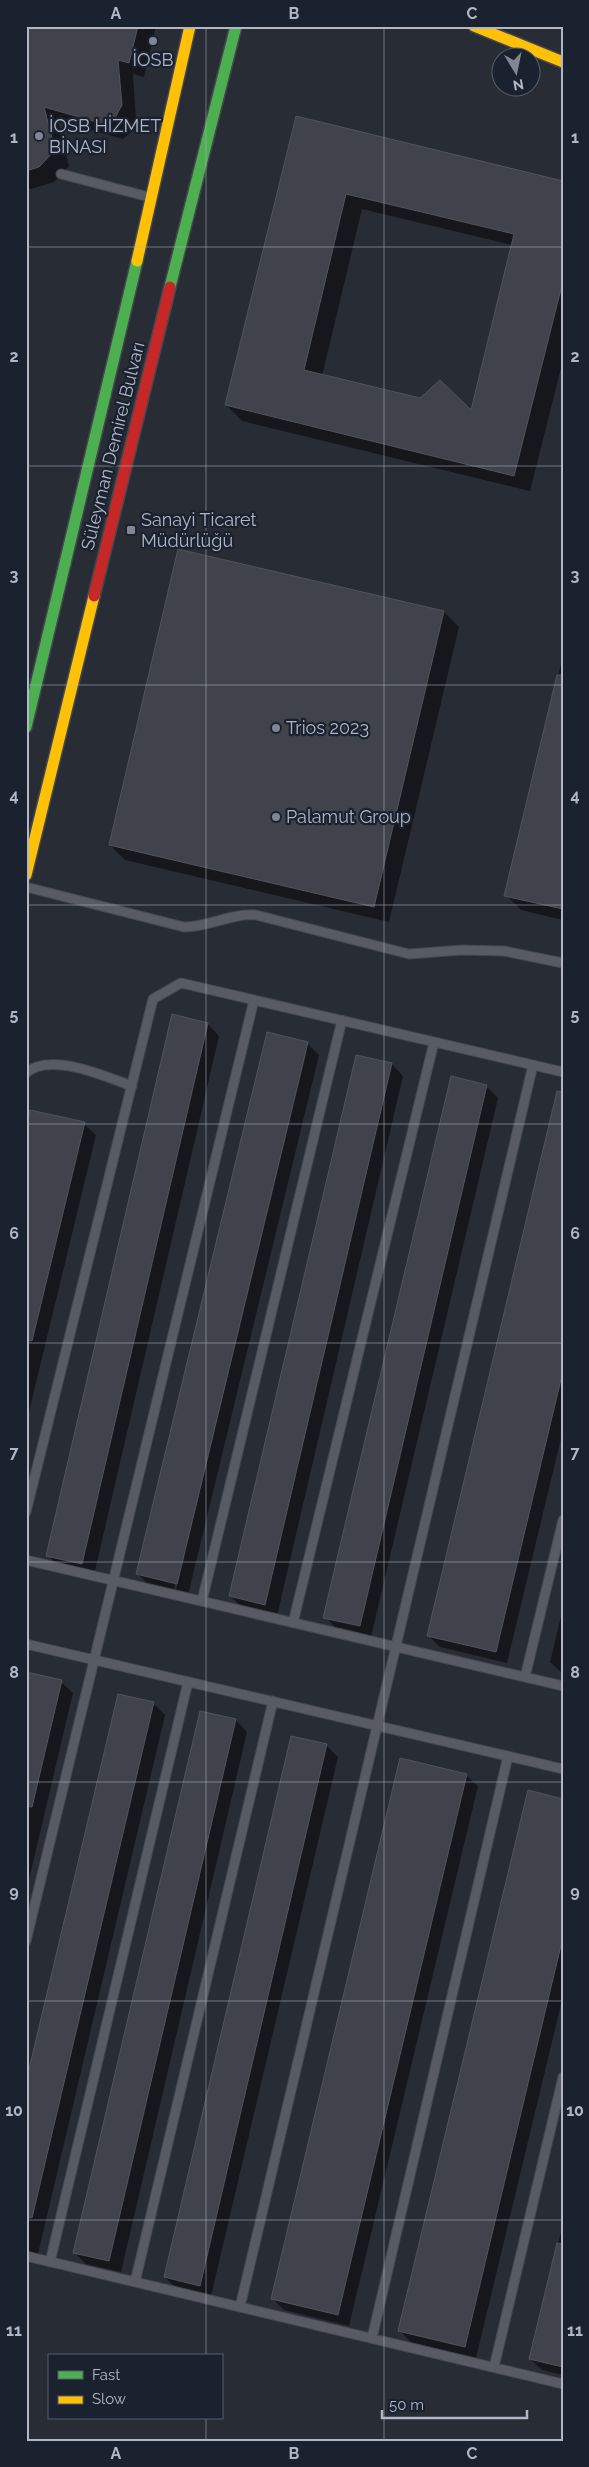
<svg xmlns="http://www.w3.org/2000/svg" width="589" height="2467" viewBox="0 0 589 2467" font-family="Raleway,sans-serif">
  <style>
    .shadow { fill: #0007; fill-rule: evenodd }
    .building { fill: #40434b; stroke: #50545d; fill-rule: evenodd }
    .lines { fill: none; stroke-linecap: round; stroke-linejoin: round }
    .lane-casing { stroke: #44474e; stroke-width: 11 }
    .fast-casing { stroke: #44474e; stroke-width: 14 }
    .slow-casing { stroke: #44474e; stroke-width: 14 }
    .jam-casing { stroke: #44474e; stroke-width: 14 }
    .lane { stroke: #585b63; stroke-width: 9 }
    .fast { stroke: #4caf50; stroke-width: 11 }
    .slow { stroke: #ffc107; stroke-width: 11 }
    .jam { stroke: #c62828; stroke-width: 11 }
    .grid { fill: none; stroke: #b1b7c7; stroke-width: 1; stroke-opacity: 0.55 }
    .poi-dot { fill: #818694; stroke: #1b222f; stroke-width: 2 }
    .labels { text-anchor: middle; stroke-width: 4.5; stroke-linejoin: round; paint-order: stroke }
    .poi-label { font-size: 18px; fill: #b1b7c7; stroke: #1b222f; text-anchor: start }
    .street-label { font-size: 18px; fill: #b1b7c7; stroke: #1b222f }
    .neatline { fill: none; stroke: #b1b7c7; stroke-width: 2 }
    .grid-label { font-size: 16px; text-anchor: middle; font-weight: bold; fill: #b1b7c7 }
  </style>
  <rect width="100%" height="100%" fill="#282c35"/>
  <path class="shadow" d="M26 26H156L144 77 133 74 136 120 130 133 123 139 58 121 69 166 54 182 31 189H26Z
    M297 118 563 182V360L530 491 242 421 226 405ZM362 209 512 245 472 412 322 376Z
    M179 551 444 612 459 627 389 922 125 860 110 845Z
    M563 655V920L521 910 506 895Z
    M208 1024 219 1036 94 1575 59 1567 48 1555Z
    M268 1034 307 1043 319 1055 188 1595 149 1585 137 1573ZM305 1050H307L176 1590 174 1589Z
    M392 1064 403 1076 277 1616 242 1607 230 1596Z
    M486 1086 498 1098 371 1637 337 1629 325 1617Z
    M563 1097V1430L507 1663 440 1647 429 1636Z
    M84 1124 96 1135 26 1424V1131Z
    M563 1608V1674L550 1662Z
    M26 1676 61 1682 73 1693 26 1892Z
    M153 1703 165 1715 38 2254 26 2252V2087Z
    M236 1720 247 1732 121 2272 86 2264 74 2252Z
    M326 1745 338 1757 211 2296 177 2289 165 2277Z
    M466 1775 478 1786 349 2326 284 2310 273 2299Z
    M563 1800V1996L476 2358 412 2343 400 2331Z
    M563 2223V2375L542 2370 530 2359Z"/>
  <path class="building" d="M26 26H138L129 63 118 60 122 105 115 118 107 125 44 107 55 150 39 167 26 171Z
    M296 116 563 181V281L514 476 225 405ZM346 194 514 234 471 410 440 380 420 398 304 370Z
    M178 549 444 611 374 907 109 845Z
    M557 675H563V909L504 896Z
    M172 1014 208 1023 82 1564 46 1556Z
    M267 1032 308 1042 177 1584 136 1574Z
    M356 1055 392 1063 265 1605 229 1596Z
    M451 1076 487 1085 360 1626 323 1618Z
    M557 1091 563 1092V1371L496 1652 427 1636Z
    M30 1110 85 1122 32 1341 26 1340V1126Z
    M26 1672 62 1680 32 1807 26 1806Z
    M118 1694 154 1702 32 2218 26 2217V2082Z
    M200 1711 236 1719 109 2261 73 2253Z
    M291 1736 327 1744 200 2286 164 2277Z
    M400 1758 467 1774 338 2315 271 2299Z
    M528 1790 563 1799V1937L465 2347 398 2331Z
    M557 2243 563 2244V2367L529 2359Z"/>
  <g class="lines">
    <g class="lane-casing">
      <path id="lane" d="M61 174 149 197
        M26 887 184 927C209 927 231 913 256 915L409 954 462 950 504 951 563 963
        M26 1073C50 1051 106 1077 132 1086
        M26 1512 153 999 181 983 563 1072
        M26 1560 563 1686
        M202 1601 342 1020
        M293 1623 434 1042
        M26 1644 563 1769
        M525 1677 563 1520
        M26 1941 254 1000
        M26 2256 563 2384
        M50 2262 188 1682
        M135 2282 273 1701
        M240 2307 533 1065
        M372 2338 508 1756
        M494 2367 563 2077"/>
    </g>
    <g class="fast-casing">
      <path id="fast" d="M170 287 236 26
        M26 727 137 261"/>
    </g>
    <g class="slow-casing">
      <path id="slow" d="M474 26 563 62
        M137 261 190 26
        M26 875 94 596"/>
    </g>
    <g class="jam-casing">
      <path id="jam" d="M94 596 170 287"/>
    </g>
    <use href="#lane" class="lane"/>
    <use href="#fast" class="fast"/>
    <use href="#slow" class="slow"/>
    <use href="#jam" class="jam"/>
  </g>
  <path class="grid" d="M206 26V2356M384 26V2441M26 247H563M26 466H563M26 685H563M26 905H563M26 1124H563M26 1343H563M26 1562H563M26 1782H563M26 2001H563M26 2220H563M206 2418V2441"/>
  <g class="poi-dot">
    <circle cx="153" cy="41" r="5"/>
    <circle cx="39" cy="136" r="5"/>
    <rect x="126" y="525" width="10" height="10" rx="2.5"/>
    <circle cx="276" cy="728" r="5"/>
    <circle cx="276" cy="817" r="5"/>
  </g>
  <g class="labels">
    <g class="poi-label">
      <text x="153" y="66" text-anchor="middle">İOSB</text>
      <text x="49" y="132">İOSB HİZMET<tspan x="49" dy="21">BİNASI</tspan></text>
      <text x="141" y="526">Sanayi Ticaret<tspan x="141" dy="21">Müdürlüğü</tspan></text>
      <text x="286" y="734">Trios 2023</text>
      <text x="286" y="823">Palamut Group</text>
    </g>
    <g class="street-label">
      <text transform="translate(113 446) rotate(-76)" y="6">Süleyman Demirel Bulvarı</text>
    </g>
  </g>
  <rect width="589" height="2467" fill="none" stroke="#1b222f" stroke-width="55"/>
  <rect x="48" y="2354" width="175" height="65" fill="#1b222f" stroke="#575e6c"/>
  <rect x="58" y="2371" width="25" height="8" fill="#4caf50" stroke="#575e6c"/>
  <text x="92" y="2380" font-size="15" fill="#b1b7c7">Fast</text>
  <rect x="58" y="2396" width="25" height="8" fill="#ffc107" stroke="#575e6c"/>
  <text x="92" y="2404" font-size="15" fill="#b1b7c7">Slow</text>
  <g transform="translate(516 72) rotate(170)"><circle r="24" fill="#1b222f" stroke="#575e6c"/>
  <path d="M0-4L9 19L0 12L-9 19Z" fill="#818694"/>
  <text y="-8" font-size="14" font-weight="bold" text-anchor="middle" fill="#b1b7c7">N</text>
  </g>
  <path d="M382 2410v8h145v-8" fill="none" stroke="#b1b7c7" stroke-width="2.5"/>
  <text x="389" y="2410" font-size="15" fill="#b1b7c7" stroke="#1b222f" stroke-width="4" paint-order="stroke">50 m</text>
  <rect x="28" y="28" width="534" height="2412" class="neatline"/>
  <g class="grid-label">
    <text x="116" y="19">A</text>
    <text x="294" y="19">B</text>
    <text x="472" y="19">C</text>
    <text x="14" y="143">1</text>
    <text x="575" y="143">1</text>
    <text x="14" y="362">2</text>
    <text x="575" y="362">2</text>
    <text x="14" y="581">3</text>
    <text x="575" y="581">3</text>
    <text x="14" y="801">4</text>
    <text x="575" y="801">4</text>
    <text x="14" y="1020">5</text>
    <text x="575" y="1020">5</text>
    <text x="14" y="1239">6</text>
    <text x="575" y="1239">6</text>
    <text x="14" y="1458">7</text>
    <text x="575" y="1458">7</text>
    <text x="14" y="1678">8</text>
    <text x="575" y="1678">8</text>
    <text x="14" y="1897">9</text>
    <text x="575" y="1897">9</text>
    <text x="14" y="2116">10</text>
    <text x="575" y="2116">10</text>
    <text x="14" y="2336">11</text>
    <text x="575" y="2336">11</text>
    <text x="116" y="2459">A</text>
    <text x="294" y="2459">B</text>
    <text x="472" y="2459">C</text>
  </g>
</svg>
